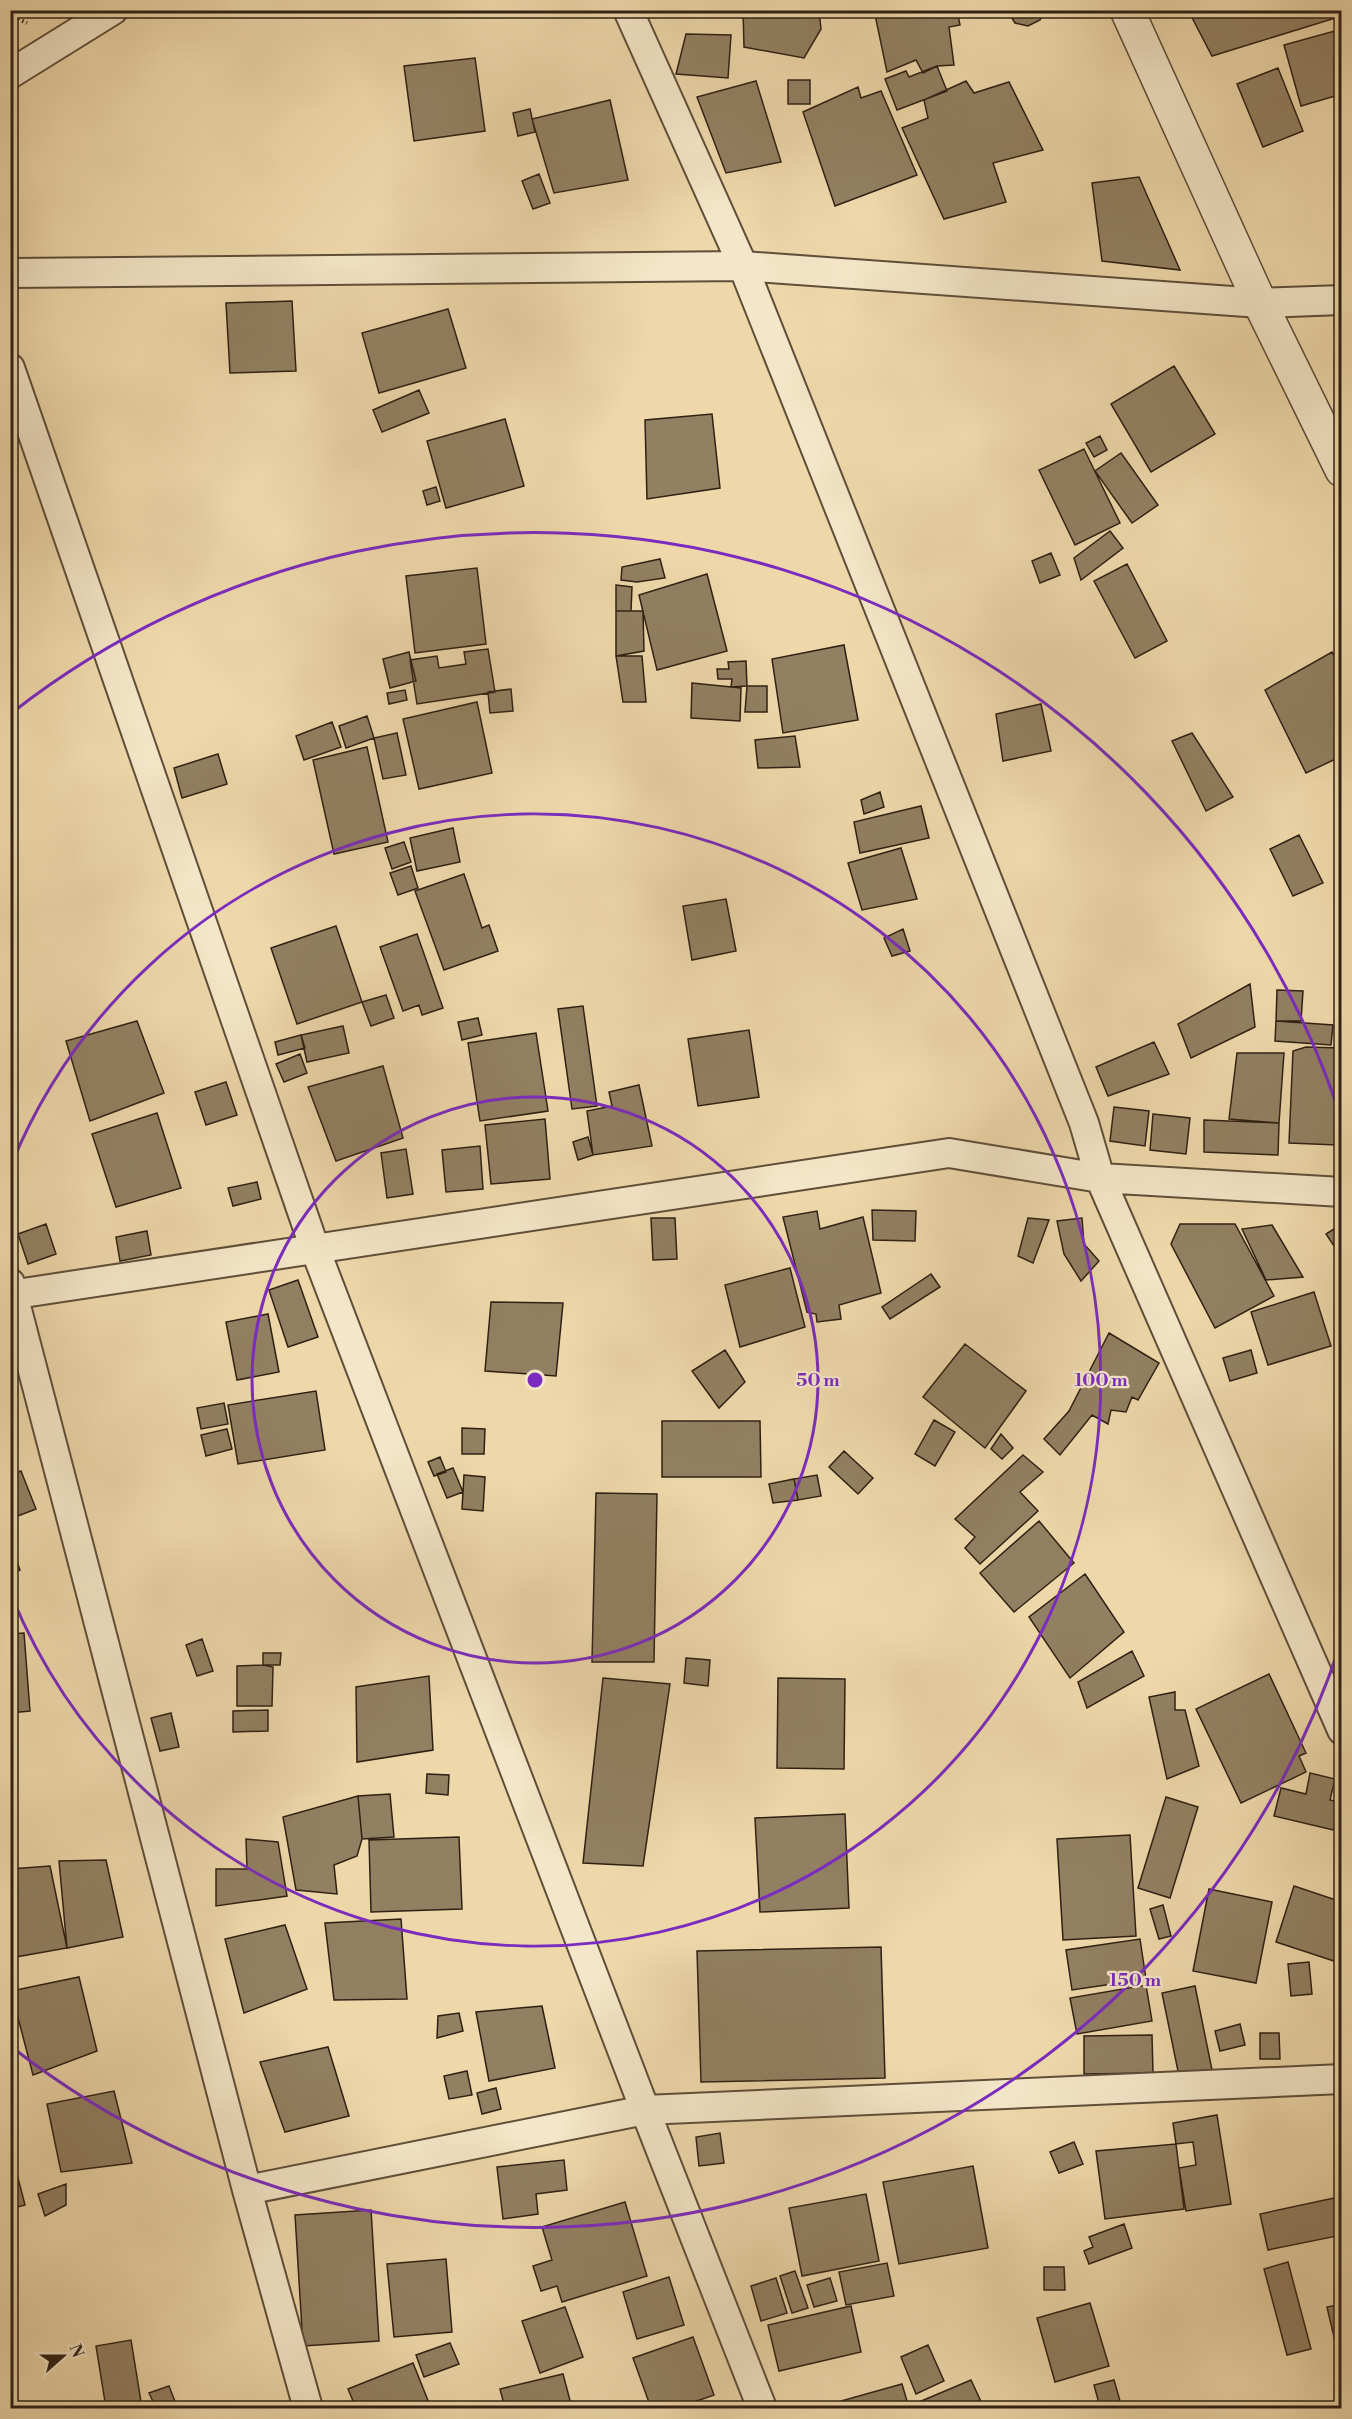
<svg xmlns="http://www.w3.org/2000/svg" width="1352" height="2419" viewBox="0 0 1352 2419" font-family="'Libre Bodoni',serif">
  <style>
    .building { fill: #928062; stroke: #2f2014; stroke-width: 1.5 }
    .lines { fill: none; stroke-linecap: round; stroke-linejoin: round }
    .minor-casing { stroke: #5f4e3a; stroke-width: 32 }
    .tertiary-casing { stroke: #5f4e3a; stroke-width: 36 }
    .path { stroke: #2f2014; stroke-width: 4; stroke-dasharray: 1.5 3; stroke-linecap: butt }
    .minor { stroke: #f4e6c8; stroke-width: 28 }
    .tertiary { stroke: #f4e6c8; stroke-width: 33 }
    .ring { fill: none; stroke: #7b2cbf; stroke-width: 3 }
    .centre { fill: #7b2cbf; stroke: #f4e6c8; stroke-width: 3 }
    .ring-label { font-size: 18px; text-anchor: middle; font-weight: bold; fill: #7b2cbf; stroke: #f4e6c8; stroke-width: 4.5; stroke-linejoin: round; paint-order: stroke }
  </style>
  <rect width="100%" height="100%" fill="#eed8aa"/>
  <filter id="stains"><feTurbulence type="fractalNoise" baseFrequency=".00333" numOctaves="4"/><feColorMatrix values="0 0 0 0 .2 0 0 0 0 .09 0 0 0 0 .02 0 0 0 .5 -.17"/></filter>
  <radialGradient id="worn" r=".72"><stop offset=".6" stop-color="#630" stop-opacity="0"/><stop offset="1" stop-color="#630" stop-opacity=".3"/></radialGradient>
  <path class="building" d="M743 10H819L821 29 804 58 744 47Z
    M874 10H957L960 25 949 27 954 65 937 66 923 73 916 60 887 72Z
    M1007 10H1045L1040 20 1028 26 1015 23Z
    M1188 10H1342V16L1212 56Z
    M1342 29V94L1301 106 1284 45Z
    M686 34 731 35 728 78 676 74Z
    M475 58 485 131 414 141 404 66Z
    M937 66 947 91 897 110 885 79 906 71 909 77Z
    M1278 68 1303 131 1263 147 1237 84Z
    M788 80H810V104H788Z
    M756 81 781 162 726 173 697 97Z
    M966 81 974 93 1009 82 1043 150 993 163 1006 202 944 219 902 128 928 118 924 100Z
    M858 87 861 98 881 91 917 175 835 206 803 112Z
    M610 100 628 180 554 193 532 119Z
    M530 109 535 132 518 136 513 113Z
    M539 174 550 203 533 209 522 181Z
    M1139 177 1180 270 1102 261 1092 183Z
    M292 301 296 371 230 373 226 303Z
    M448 309 466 368 379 393 362 333Z
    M1174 366 1215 434 1151 472 1111 404Z
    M419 390 429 413 382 432 373 410Z
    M712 414 720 488 647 499 645 420Z
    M505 419 524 486 446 508 427 441Z
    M1100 436 1107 450 1094 457 1086 443Z
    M1084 449 1120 523 1075 545 1039 470Z
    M1121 453 1158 505 1132 523 1095 471Z
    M436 487 440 501 427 505 423 491Z
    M1110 531 1123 548 1081 580 1074 558Z
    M1051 553 1060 575 1040 583 1032 561Z
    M660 559 665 578 637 582 621 580 622 567Z
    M1127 564 1167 641 1135 658 1094 581Z
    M477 568 486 644 415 653 406 576Z
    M707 574 727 651 657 670 639 595Z
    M10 576 16 591 10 593Z
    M616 585 632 587 631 611H616Z
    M616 611H643L644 651 616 656Z
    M844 645 858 720 783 733 772 659Z
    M488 649 495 692 417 704 410 660 437 656 439 668 466 664 464 652Z
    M409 652 416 681 390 688 383 659Z
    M1332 652 1342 671V756L1306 773 1265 690Z
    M616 656H642L646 702H623Z
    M746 661 747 686 731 687 732 679H718L717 669H729L728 662Z
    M692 683 741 688 740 721 691 718Z
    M747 686H767V712H745Z
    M511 689 513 711 490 713 488 692Z
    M405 690 407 700 389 704 387 693Z
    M477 702 492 773 419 789 403 719Z
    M1041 704 1051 751 1003 761 996 714Z
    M367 716 374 738 346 748 339 726Z
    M332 722 341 747 304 760 296 736Z
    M397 733 406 775 383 779 374 738Z
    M1192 733 1233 797 1206 811 1172 741Z
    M795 736 800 767 758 768 755 740Z
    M367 747 388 842 334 854 313 760Z
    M218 754 227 784 182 798 174 768Z
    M880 792 884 807 864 814 861 800Z
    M921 806 929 838 860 853 854 822Z
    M453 828 460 862 417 871 410 838Z
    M1299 835 1323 883 1293 896 1270 849Z
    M404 842 411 862 392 869 385 848Z
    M901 848 917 899 862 910 848 863Z
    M411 866 418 888 398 895 390 873Z
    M464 874 482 928 489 925 498 951 444 970 415 891Z
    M726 899 736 951 692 960 683 906Z
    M336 926 362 1002 297 1024 271 948Z
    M903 929 910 951 892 956 884 938Z
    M417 934 443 1008 422 1015 419 1005 403 1011 380 947Z
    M1250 984 1255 1027 1191 1058 1178 1024Z
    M1277 990 1303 991 1301 1021H1276Z
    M386 995 394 1018 371 1026 362 1002Z
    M583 1006 597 1106 572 1109 558 1009Z
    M478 1018 482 1035 462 1040 458 1022Z
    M137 1021 164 1093 90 1121 66 1041Z
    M1276 1021 1333 1025 1331 1045 1275 1041Z
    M343 1026 349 1053 307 1062 301 1035Z
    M749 1030 759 1097 698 1106 688 1039Z
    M536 1033 548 1111 480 1121 468 1043Z
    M301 1035 305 1048 278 1055 275 1042Z
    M1154 1042 1169 1074 1108 1096 1096 1067Z
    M1306 1047 1341 1048 1337 1145 1289 1143 1293 1051Z
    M1237 1053H1284L1279 1123 1229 1119Z
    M300 1054 307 1073 284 1082 276 1064Z
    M383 1066 403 1138 336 1161 308 1087Z
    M226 1082 237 1115 206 1125 195 1092Z
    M639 1085 652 1146 593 1155 587 1111 612 1106 609 1092Z
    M1114 1107 1149 1111 1145 1146 1110 1141Z
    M157 1113 181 1188 116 1207 92 1134Z
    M1153 1114 1190 1118 1186 1154 1150 1150Z
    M545 1119 550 1179 491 1184 485 1125Z
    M1204 1120 1279 1123 1278 1155 1204 1152Z
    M588 1137 593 1155 578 1160 573 1142Z
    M480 1146 483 1189 446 1192 442 1150Z
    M406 1149 413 1194 387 1198 381 1153Z
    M257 1182 261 1199 233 1206 228 1188Z
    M872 1210 916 1211 915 1241 873 1240Z
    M817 1211 820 1229 863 1217 881 1293 839 1305 841 1319 817 1322 816 1314 807 1312 783 1217Z
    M651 1218H675L677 1259 653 1260Z
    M1028 1218 1049 1220 1033 1263 1018 1256Z
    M1082 1218 1084 1244 1099 1261 1081 1281 1064 1254 1057 1221Z
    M46 1224 56 1254 28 1264 18 1234Z
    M1180 1224H1235L1274 1296 1215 1328 1171 1244Z
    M1272 1225 1303 1277 1266 1280 1242 1229Z
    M1337 1227 1342 1235V1258L1326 1234Z
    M147 1231 151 1255 120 1261 116 1237Z
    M790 1268 805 1327 740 1347 725 1285Z
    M931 1274 940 1287 890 1319 882 1307Z
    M298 1280 318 1337 288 1347 269 1290Z
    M1314 1292 1331 1346 1268 1365 1251 1312Z
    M491 1302 563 1303 556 1376 485 1371Z
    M268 1314 279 1372 237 1380 226 1322Z
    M1109 1333 1159 1363 1138 1400 1132 1397 1126 1412 1111 1410 1108 1424 1092 1415 1060 1455 1044 1439 1069 1411Z
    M965 1344 1026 1391 985 1448 923 1397Z
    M725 1350 745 1382 719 1408 692 1371Z
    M1251 1350 1257 1373 1230 1381 1223 1358Z
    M316 1391 325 1450 238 1464 228 1405Z
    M224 1403 228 1424 201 1429 197 1408Z
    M934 1420 955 1432 935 1466 915 1454Z
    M662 1421H760L761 1477H662Z
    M462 1428 485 1429 484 1454H462Z
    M227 1429 232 1449 206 1456 201 1435Z
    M1001 1434 1013 1448 1002 1459 991 1449Z
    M844 1451 873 1478 858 1494 829 1467Z
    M1023 1455 1043 1472 1020 1492 1038 1511 980 1564 965 1548 975 1537 955 1519Z
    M440 1457 446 1472 434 1476 428 1462Z
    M453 1468 463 1492 447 1498 437 1474Z
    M21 1471 36 1509 10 1519V1475Z
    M464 1475 485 1477 483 1511 462 1509Z
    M817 1475 821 1496 798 1500 794 1479Z
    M794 1479 798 1500 773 1503 769 1484Z
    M596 1493 657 1494 654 1662H592Z
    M1039 1521 1074 1563 1014 1612 980 1573Z
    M10 1543 20 1570 10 1574Z
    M1085 1574 1124 1632 1070 1678 1029 1617Z
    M24 1633 30 1711 10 1713V1634Z
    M202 1639 213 1671 197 1676 186 1645Z
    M1132 1651 1144 1676 1087 1708 1078 1682Z
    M263 1653H281L280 1665H263Z
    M686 1658 710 1660 708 1686 684 1683Z
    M263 1665 273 1667 272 1706H237V1666Z
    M1269 1674 1306 1753 1299 1756 1306 1772 1241 1803 1196 1709Z
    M429 1676 433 1750 357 1762 356 1687Z
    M603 1678 670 1684 643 1866 583 1863Z
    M778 1678 845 1679 844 1769 777 1768Z
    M1175 1692V1710H1185L1199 1766 1167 1779 1149 1697Z
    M268 1710V1731L233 1732V1711Z
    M171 1713 179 1747 160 1751 151 1718Z
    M1310 1773 1335 1779 1330 1800 1342 1803V1832L1274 1816 1281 1788 1306 1794Z
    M427 1774 449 1775 448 1795 426 1793Z
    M390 1794 394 1837 362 1839 358 1796Z
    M358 1796 362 1839 357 1856 334 1865 337 1894 296 1890 283 1817Z
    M1166 1797 1198 1807 1170 1898 1138 1888Z
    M845 1814 849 1908 760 1912 755 1818Z
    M1130 1835 1136 1936 1063 1940 1057 1839Z
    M459 1837 462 1909 371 1912 369 1840Z
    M246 1839 278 1842 287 1896 216 1906V1869H247Z
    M106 1860 123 1937 67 1948 59 1861Z
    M50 1866 67 1948 10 1958V1869Z
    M1294 1886 1342 1902V1947L1337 1962 1276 1942Z
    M1209 1889 1272 1902 1256 1983 1193 1971Z
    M1163 1905 1171 1936 1159 1939 1150 1909Z
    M401 1919 407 1999 334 2000 325 1923Z
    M285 1925 307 1989 244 2013 225 1939Z
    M1140 1939 1146 1979 1072 1990 1066 1950Z
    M881 1947 885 2078 701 2082 697 1951Z
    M1309 1962 1312 1994 1291 1996 1288 1964Z
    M79 1977 97 2051 33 2075 11 1991Z
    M1146 1985 1152 2021 1077 2034 1070 1998Z
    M1195 1986 1212 2070 1179 2076 1162 1993Z
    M542 2006 555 2068 489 2081 476 2012Z
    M459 2013 463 2031 437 2038 438 2016Z
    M1240 2024 1245 2045 1220 2051 1215 2031Z
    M1260 2033H1279L1280 2059H1260Z
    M1152 2035 1153 2073 1084 2074V2036Z
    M328 2047 349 2116 285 2132 260 2062Z
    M467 2071 472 2095 449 2099 444 2076Z
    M496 2088 501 2109 482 2114 477 2093Z
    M114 2091 132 2163 61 2172 47 2104Z
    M1217 2115 1231 2204 1186 2211 1179 2168 1196 2165 1193 2142 1176 2144 1173 2123Z
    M720 2133 724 2163 699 2166 696 2137Z
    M1074 2142 1083 2164 1059 2173 1050 2152Z
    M1176 2144 1184 2209 1105 2219 1096 2151Z
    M10 2147 25 2205 10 2209Z
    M564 2160 567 2190 536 2194 538 2214 503 2219 497 2167Z
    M973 2166 988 2248 899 2264 883 2182Z
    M66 2184V2205L45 2216 38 2194Z
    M866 2194 879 2261 802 2276 789 2208Z
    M1339 2197 1342 2235 1268 2250 1260 2214Z
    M625 2202 647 2276 562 2302 557 2286 541 2291 533 2266 552 2260 542 2227Z
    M371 2210 379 2341 303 2346 295 2215Z
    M1124 2224 1132 2248 1089 2264 1084 2251 1093 2247 1089 2237Z
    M446 2259 452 2332 394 2337 387 2264Z
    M1288 2262 1311 2349 1287 2355 1264 2269Z
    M887 2263 894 2296 846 2305 839 2272Z
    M1044 2267H1064L1065 2290H1044Z
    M795 2271 808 2308 792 2313 780 2276Z
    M669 2277 684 2325 637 2339 623 2292Z
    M776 2278 787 2313 761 2321 751 2286Z
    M830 2278 837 2301 814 2307 807 2285Z
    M1090 2303 1109 2366 1055 2382 1037 2318Z
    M1342 2304V2367H1341L1327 2307Z
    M851 2306 861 2352 779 2371 768 2325Z
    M565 2307 583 2357 540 2373 522 2321Z
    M693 2337 714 2395 677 2408H651L633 2358Z
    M131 2340 142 2408H106L96 2346Z
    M450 2343 459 2364 424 2377 416 2355Z
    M928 2345 944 2381 916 2394 901 2357Z
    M413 2363 431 2408H356L348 2389Z
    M563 2374 572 2408H505L500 2389Z
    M971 2380 984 2408H921L919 2402Z
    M1114 2380 1120 2401 1100 2407 1094 2385Z
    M902 2384 909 2408H843L841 2401Z
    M169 2386 176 2404 167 2408H156L149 2393Z"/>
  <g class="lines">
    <g class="minor-casing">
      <path id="minor" d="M628 10 743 266 1084 1123 1100 1178 1342 1730
        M10 74 113 10
        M10 273 743 266 1260 303 1342 300
        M10 368 315 1249 645 2110 762 2408
        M10 1283 247 2190 308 2408
        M10 1295 949 1153 1100 1178 1342 1192
        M247 2190 645 2110 1342 2079"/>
    </g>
    <g class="tertiary-casing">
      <path id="tertiary" d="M1127 10 1260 303 1342 470"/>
    </g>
    <path class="path" d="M10 15 27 23"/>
    <use href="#minor" class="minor"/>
    <use href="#tertiary" class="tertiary"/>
  </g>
  <g class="ring">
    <circle cx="535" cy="1380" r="283"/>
    <path d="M12 1163A566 566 0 1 1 12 1597"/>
    <path d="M1341 1642A848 848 0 0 1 13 2048M13 712A848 848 0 0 1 1341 1118"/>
  </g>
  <circle cx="535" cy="1380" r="9" class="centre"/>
  <g class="ring-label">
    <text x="818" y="1386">50 m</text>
    <text x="1101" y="1386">100 m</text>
    <text x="1135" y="1986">150 m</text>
  </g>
  <rect width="1352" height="2419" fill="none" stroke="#eed8aa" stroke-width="36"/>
  <rect x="12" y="12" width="1328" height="2395" fill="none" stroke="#2f2014" stroke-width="3"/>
  <rect x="18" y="18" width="1316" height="2383" fill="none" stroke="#2f2014" stroke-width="1.5"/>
  <g transform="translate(63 2356) rotate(69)" stroke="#f4e6c8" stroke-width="4.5" paint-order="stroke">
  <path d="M0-4.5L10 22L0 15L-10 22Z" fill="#2f2014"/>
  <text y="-9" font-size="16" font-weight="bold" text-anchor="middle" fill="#2f2014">N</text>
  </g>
  <rect width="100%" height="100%" filter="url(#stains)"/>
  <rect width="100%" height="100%" fill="url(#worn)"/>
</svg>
